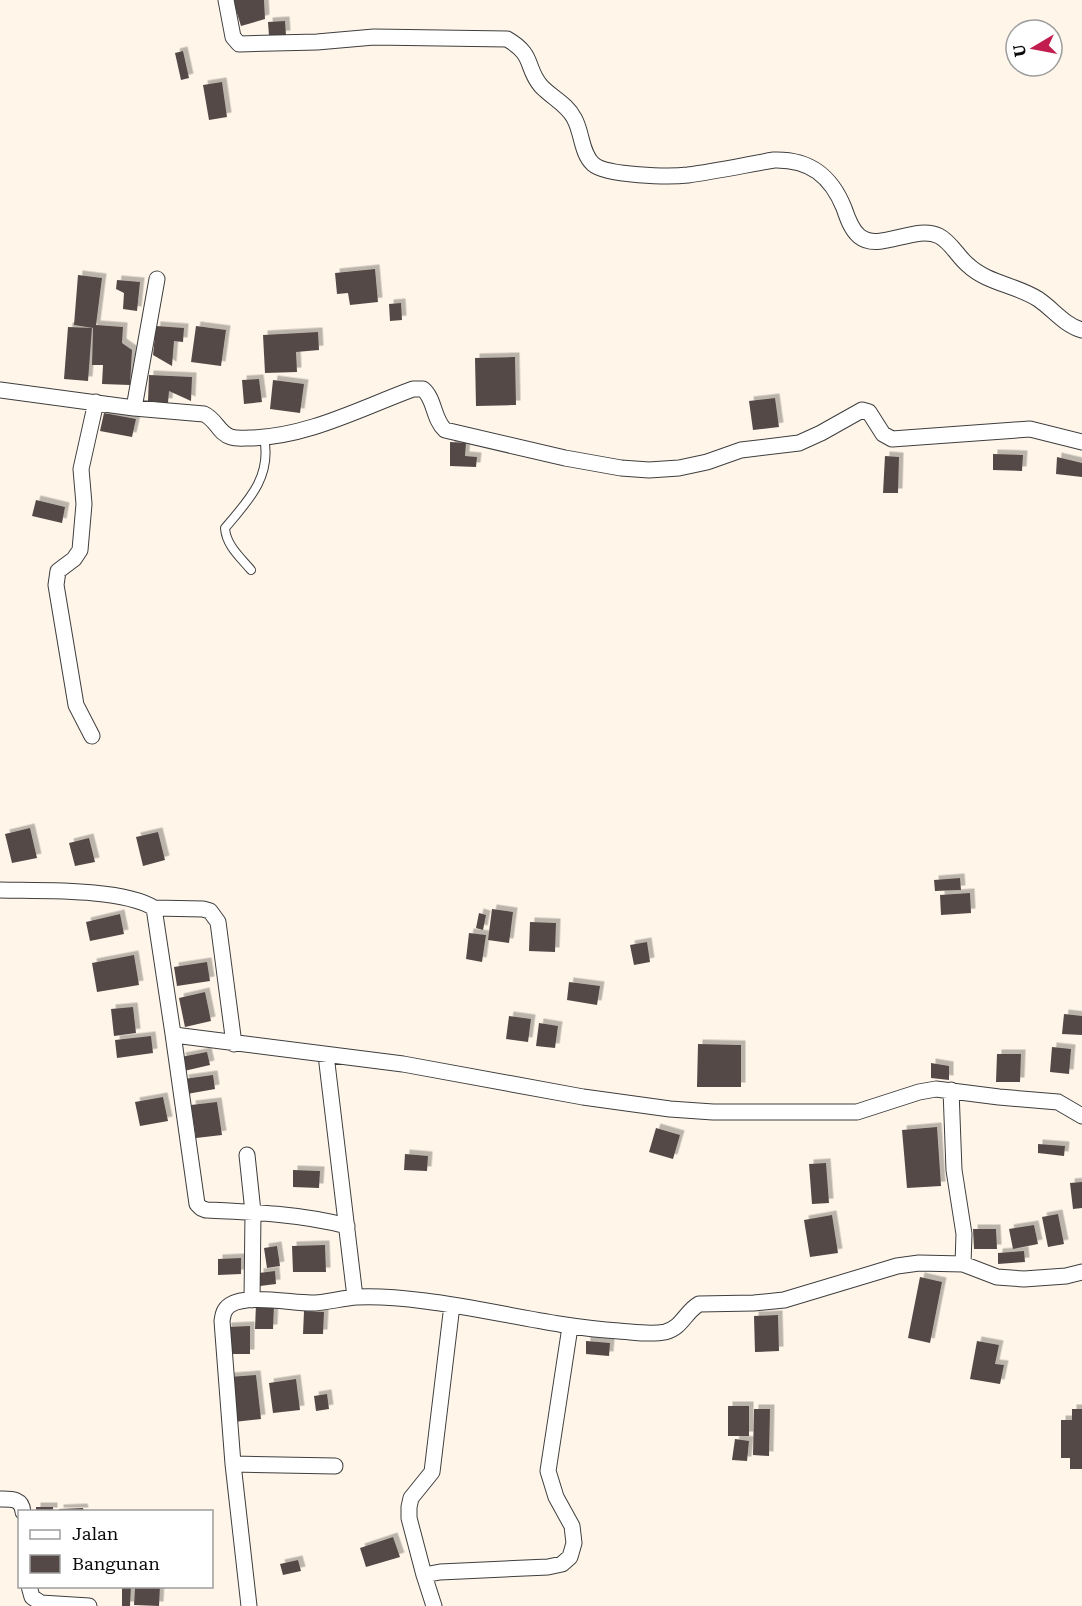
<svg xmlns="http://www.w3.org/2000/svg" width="1082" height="1606" viewBox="0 0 1082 1606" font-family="'Roboto Serif',serif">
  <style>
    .building { fill: #544947; filter: url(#shadow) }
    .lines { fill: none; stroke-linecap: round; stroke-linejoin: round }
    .service-casing { stroke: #3e3e3e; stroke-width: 10 }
    .minor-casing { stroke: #3e3e3e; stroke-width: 17 }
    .service { stroke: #fff; stroke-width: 8 }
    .minor { stroke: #fff; stroke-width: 15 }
  </style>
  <defs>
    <filter id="shadow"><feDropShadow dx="4.5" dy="-4.5" stdDeviation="0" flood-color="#0004"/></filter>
  </defs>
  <rect width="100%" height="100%" fill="#fff5e9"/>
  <path class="building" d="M233 0H264L265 19 241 26Z
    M285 21 286 35 269 36 268 22Z
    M183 51 189 78 181 80 175 53Z
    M222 82 227 117 209 120 203 85Z
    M375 269 378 302 350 305 348 293 337 294 335 273Z
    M78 275 102 278 96 325 123 327 122 343 132 350 130 385 102 384 103 365H92L93 328 74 325Z
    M117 280 140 282 137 311 123 309 124 293 116 289Z
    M401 303 402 320 390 321 389 304Z
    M156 326 184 328 183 342 174 341 172 366 153 355Z
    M196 326 226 330 221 366 191 362Z
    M68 327 92 328 88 381 64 379Z
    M318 332 319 350 296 352 297 372 265 373 263 335Z
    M515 357 516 405 476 406 475 358Z
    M149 375 192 377 191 401 169 391 168 403 148 401Z
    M259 379 262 402 244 404 242 380Z
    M273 380 304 384 300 413 270 409Z
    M775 398 779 427 753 430 749 401Z
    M104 413 136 419 132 437 100 431Z
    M450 442 466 443 465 456 477 457 476 467 450 466Z
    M993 454 1023 455 1022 471 993 470Z
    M885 456 899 457 898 493H883Z
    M1057 457 1082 463V477L1056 474Z
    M36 500 65 507 62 523 32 516Z
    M30 828 37 858 12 863 5 834Z
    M158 832 165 860 143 866 136 837Z
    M89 838 95 862 75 866 69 843Z
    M960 878 961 890 935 891 934 880Z
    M970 893 971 913 941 915 940 895Z
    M492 909 513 912 509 943 488 940Z
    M479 913 486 915 483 930 476 928Z
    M120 914 124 934 90 941 86 922Z
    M530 922 556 923 555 952 529 951Z
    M469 933 486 935 482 962 466 959Z
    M647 942 650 962 634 965 630 945Z
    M134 955 139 985 97 992 92 963Z
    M207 962 210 981 177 986 174 967Z
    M569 982 600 986 597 1005 567 1000Z
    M205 992 211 1021 185 1027 179 998Z
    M133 1007 136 1033 114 1036 111 1009Z
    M1064 1014 1082 1016V1035L1062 1034Z
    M509 1016 531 1019 528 1042 506 1039Z
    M539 1023 558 1026 555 1048 536 1046Z
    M151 1036 153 1053 117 1058 115 1040Z
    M698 1044 741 1045V1087H697Z
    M1052 1047 1071 1049 1069 1074 1050 1072Z
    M207 1052 210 1065 184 1071 181 1057Z
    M997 1054H1021L1020 1082H996Z
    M931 1063 949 1066V1080L931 1078Z
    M213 1075 215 1089 187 1094 184 1079Z
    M163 1097 168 1121 140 1126 135 1102Z
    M217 1102 222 1135 196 1138 191 1105Z
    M937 1127 941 1186 907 1188 902 1130Z
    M656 1128 680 1135 673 1159 649 1152Z
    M1038 1144 1065 1146 1064 1156 1038 1153Z
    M405 1154 428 1156 427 1171 404 1170Z
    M826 1163 829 1203 812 1204 809 1164Z
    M293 1170 320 1171 319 1188 293 1187Z
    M1082 1182V1208L1073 1209 1070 1183Z
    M1058 1214 1064 1244 1048 1247 1042 1217Z
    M832 1215 838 1253 810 1257 804 1220Z
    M1034 1225 1038 1244 1013 1249 1009 1229Z
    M973 1229H996L997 1249H974Z
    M325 1245 326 1272H293L292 1246Z
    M277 1246 280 1266 267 1268 264 1248Z
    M1024 1251 1025 1262 998 1264V1253Z
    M241 1258V1274L218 1275V1259Z
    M275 1271 276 1284 260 1286 259 1273Z
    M920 1277 942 1282 930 1343 908 1338Z
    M256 1304 274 1305 273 1329H255Z
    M304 1311 324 1312 323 1334H303Z
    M778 1315 779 1351 755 1352 754 1316Z
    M250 1326V1354H227V1327Z
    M586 1341 610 1343 609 1356 586 1354Z
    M977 1341 999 1345 995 1364 1004 1365 1000 1384 970 1379Z
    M256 1375 261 1419 234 1422 229 1377Z
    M296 1379 300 1410 273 1413 269 1383Z
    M327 1394 329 1409 316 1411 314 1396Z
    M728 1406H749V1436H728Z
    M754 1409H770L769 1456 753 1455Z
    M1072 1409H1082V1469H1070V1458H1061V1420H1072Z
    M735 1439 749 1441 747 1461 732 1460Z
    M36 1507H53V1512H36Z
    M83 1508 84 1512H59V1509Z
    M393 1537 400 1557 366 1567 360 1548Z
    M298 1560 301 1571 283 1575 280 1564Z
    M122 1586H131L130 1606H122Z
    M135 1586H160L159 1606 134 1605Z"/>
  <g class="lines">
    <g class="service-casing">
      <path id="service" d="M251 570C240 557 226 545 225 528 249 500 272 476 264 438"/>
    </g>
    <g class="minor-casing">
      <path id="minor" d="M226 0 233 37 239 44 317 42 374 37 507 39C535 55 525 67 541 86 551 97 567 104 574 118 582 131 581 153 593 164 606 176 670 177 688 175 717 171 745 165 774 160 810 159 831 176 844 208 847 217 851 229 859 236 879 253 915 224 939 236 951 242 958 257 968 265 987 283 1016 285 1038 299 1053 309 1064 325 1082 330
        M0 390 134 408 204 414C216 419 219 434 231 437 237 439 244 438 250 438 307 437 361 408 413 389H423C435 399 433 419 445 430L565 458 621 468 649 470 679 468 707 462 741 450 799 443 821 433 862 410 869 412 883 434 892 439 1030 429 1082 442
        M134 408 157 279
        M92 736 76 705 56 585 58 571 74 559 80 550 84 504 81 469 96 402
        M0 890C39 891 123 888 154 908L173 1034 182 1036 403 1064 583 1097 670 1109 713 1112H857L919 1092 936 1089 999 1097 1058 1102 1082 1116
        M154 908 203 909 210 911 218 922 234 1044
        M173 1034 197 1204 201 1208 206 1210C253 1212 301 1214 347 1226
        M326 1055 355 1297
        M951 1090 954 1170 964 1234 963 1264
        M247 1155 253 1212 252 1300
        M233 1464 335 1466
        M0 1499C11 1499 22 1498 23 1512
        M424 1575 409 1518V1507L411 1498 432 1472 452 1305
        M29 1586 32 1597 41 1603 89 1606
        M249 1606 233 1464 222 1321C223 1314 224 1309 230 1305 247 1294 291 1303 311 1303 326 1303 341 1298 357 1297 379 1296 402 1298 425 1301 490 1309 553 1327 619 1331 634 1332 650 1335 665 1332 682 1328 685 1312 699 1304L754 1303 784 1300 897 1266 919 1263 963 1264 997 1277 1024 1279 1066 1276 1082 1272
        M434 1606 424 1575 440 1572 548 1567 562 1564 570 1557 574 1543 572 1526 556 1497 548 1471 570 1327"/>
    </g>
    <use href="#service" class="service"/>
    <use href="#minor" class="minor"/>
  </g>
  <rect x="18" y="1510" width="195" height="78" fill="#ffffff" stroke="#9d9d9d" stroke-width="1.5"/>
  <rect x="30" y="1530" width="30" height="9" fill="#ffffff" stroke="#9d9d9d" stroke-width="1.5"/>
  <text x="72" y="1540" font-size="18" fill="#0b0b0b">Jalan</text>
  <rect x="30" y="1555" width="30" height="18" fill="#544947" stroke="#9d9d9d" stroke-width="1.5"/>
  <text x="72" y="1570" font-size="18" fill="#0b0b0b">Bangunan</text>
  <g transform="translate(1034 48) rotate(260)"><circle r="28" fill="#ffffff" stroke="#9d9d9d" stroke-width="1.5"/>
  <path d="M0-4.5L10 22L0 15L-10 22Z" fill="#c11d4e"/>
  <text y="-9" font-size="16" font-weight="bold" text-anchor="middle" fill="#0b0b0b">U</text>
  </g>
</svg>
